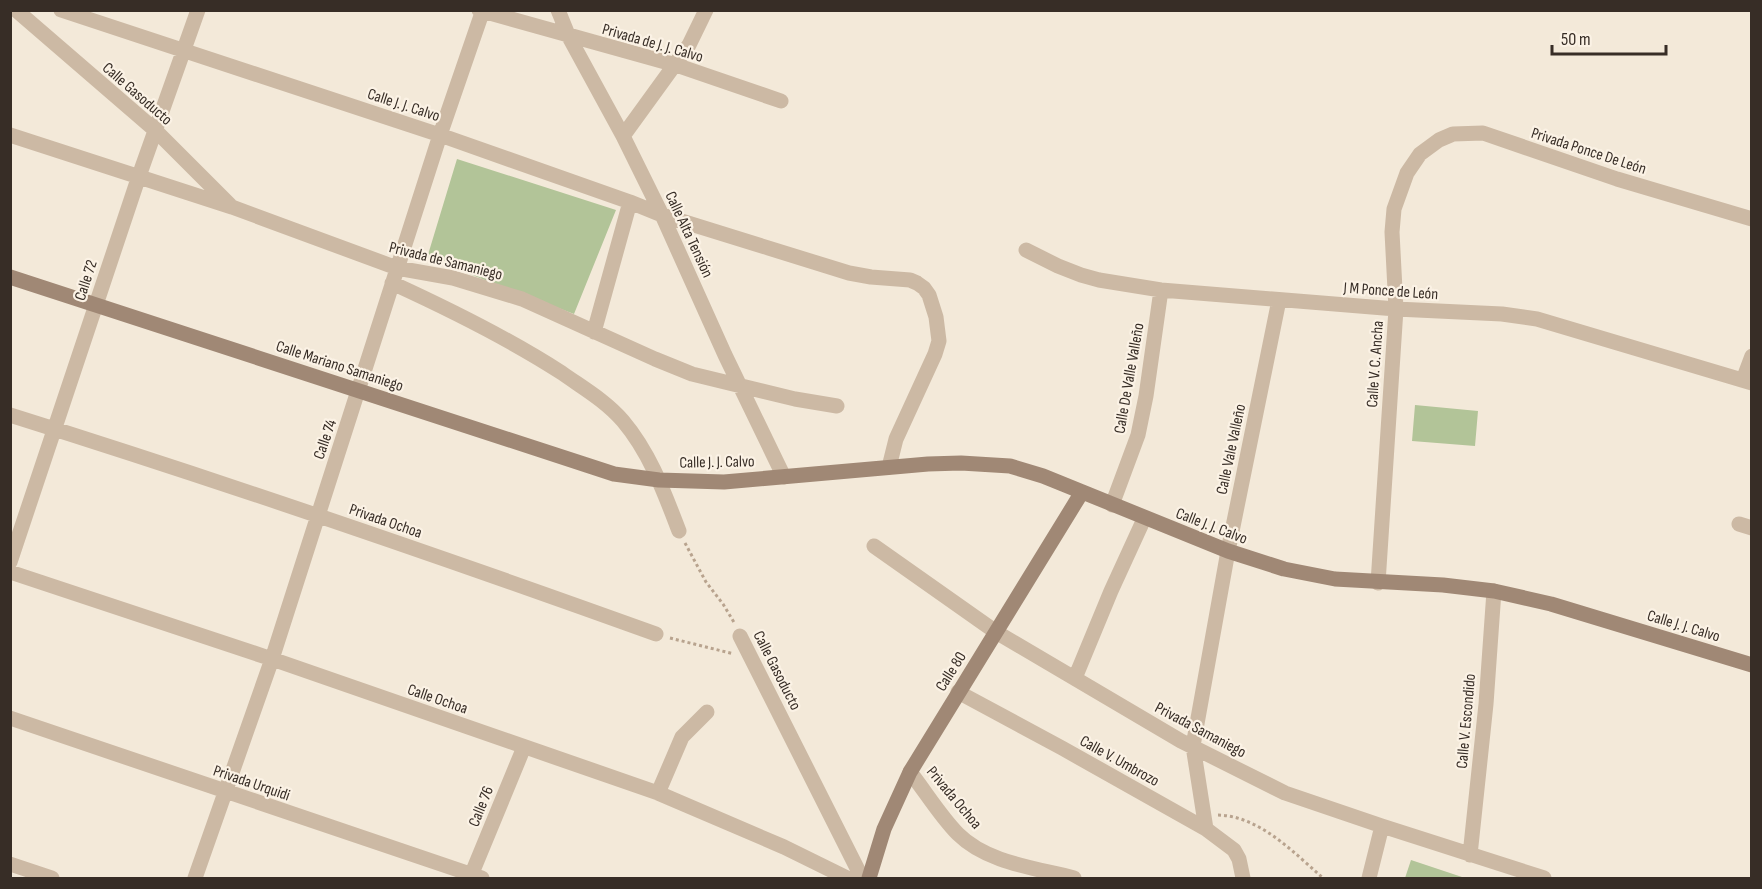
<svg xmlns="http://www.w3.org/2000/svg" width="1762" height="889" viewBox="0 0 1762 889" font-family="'Sofia Sans Condensed',sans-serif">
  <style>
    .green { fill: #b2c498 }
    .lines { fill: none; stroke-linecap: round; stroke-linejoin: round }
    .path { stroke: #b8a38e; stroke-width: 3; stroke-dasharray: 3 3; stroke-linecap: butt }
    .street { stroke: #ccb9a4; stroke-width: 15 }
    .secondary { stroke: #a08875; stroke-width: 15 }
    .labels { text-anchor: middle; stroke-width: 4.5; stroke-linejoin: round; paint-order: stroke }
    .street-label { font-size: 16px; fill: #372d26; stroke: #fbf2e5 }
  </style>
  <rect width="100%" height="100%" fill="#f3e9d9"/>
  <path class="green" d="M457 159 616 210 574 314 427 258Z
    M1415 405 1478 411 1475 446 1412 441Z
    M1411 860 1465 878H1405Z"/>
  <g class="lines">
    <path class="path" d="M685 543 706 582 723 604 735 624
      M670 638 734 654
      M1218 815C1260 816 1294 853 1323 878"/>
    <path class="street" d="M16 10 155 130 230 205
      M61 10 440 135 630 202 662 215 849 273 871 277 910 280 917 283 924 288 929 295 936 317 939 341 935 354 896 439 889 467
      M479 10 676 65 781 101
      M558 10 569 37 623 136 662 215 725 355 784 477
      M10 135 232 207 397 268 453 278 522 299 655 359 692 374 795 399 837 406
      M623 136 689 45 706 10
      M1026 250 1058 266 1081 275 1099 280 1161 290 1396 309 1502 314 1537 319 1752 383
      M392 283C451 310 508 338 562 373 583 388 606 401 623 421 650 453 664 492 679 531
      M594 332 630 202
      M1743 380 1752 356
      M10 415C227 483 442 557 656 634
      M1112 505 1138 435 1146 396 1161 290
      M1739 524 1752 528
      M874 546 996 632 1181 741 1285 793 1382 826 1544 878
      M10 562 139 176 198 10
      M10 572 272 659 658 793 784 847 847 878
      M1378 583 1396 309 1392 232 1394 209 1407 173 1420 154 1439 140 1453 134 1483 133 1617 179 1752 219
      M740 636 862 878
      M1075 678 1111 591 1144 519
      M958 692 1062 748 1206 829 1234 850 1239 859 1243 878
      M10 718 482 878
      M910 772C925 791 941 817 958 834 987 863 1036 868 1074 878
      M658 793 682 737 707 712
      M1206 829 1193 746 1228 551 1279 300
      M1470 855 1486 704 1494 591
      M10 864 52 878
      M195 878 272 659 440 135 483 10
      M470 878 524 747
      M1369 878 1382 826"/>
    <path class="secondary" d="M10 277 614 474 659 480 724 482 928 464 961 463 1010 466 1043 476 1228 551 1284 569 1335 579 1443 585 1494 591 1551 604 1752 665
      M869 878 884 829 910 772 1082 492"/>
  </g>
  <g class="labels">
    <g class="street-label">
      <text transform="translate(653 42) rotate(16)" y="6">Privada de J. J. Calvo</text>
      <text transform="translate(138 93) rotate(41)" y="6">Calle Gasoducto</text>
      <text transform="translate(404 104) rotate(18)" y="6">Calle J. J. Calvo</text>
      <text transform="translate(1589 150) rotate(18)" y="6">Privada Ponce De León</text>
      <text transform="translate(690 234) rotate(65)" y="6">Calle Alta Tensión</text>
      <text transform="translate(446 260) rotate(14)" y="6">Privada de Samaniego</text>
      <text transform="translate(85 280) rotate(-72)" y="6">Calle 72</text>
      <text transform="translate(1391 290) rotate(4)" y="6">J M Ponce de León</text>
      <text transform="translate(1374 364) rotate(-86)" y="6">Calle V. C. Ancha</text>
      <text transform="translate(340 365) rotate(18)" y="6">Calle Mariano Samaniego</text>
      <text transform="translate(1128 378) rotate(-80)" y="6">Calle De Valle Valleño</text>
      <text transform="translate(324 439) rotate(-71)" y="6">Calle 74</text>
      <text transform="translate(1230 449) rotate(-78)" y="6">Calle Vale Valleño</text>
      <text transform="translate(717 461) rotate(-1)" y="6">Calle J. J. Calvo</text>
      <text transform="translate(386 520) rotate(19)" y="6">Privada Ochoa</text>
      <text transform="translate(1212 525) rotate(21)" y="6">Calle J. J. Calvo</text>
      <text transform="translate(1684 625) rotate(17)" y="6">Calle J. J. Calvo</text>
      <text transform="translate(778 670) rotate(63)" y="6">Calle Gasoducto</text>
      <text transform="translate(950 671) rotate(-58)" y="6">Calle 80</text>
      <text transform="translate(438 698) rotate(19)" y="6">Calle Ochoa</text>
      <text transform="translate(1465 721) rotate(-85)" y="6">Calle V. Escondido</text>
      <text transform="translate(1201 729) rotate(28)" y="6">Privada Samaniego</text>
      <text transform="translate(1120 760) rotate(29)" y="6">Calle V. Umbrozo</text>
      <text transform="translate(252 782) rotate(19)" y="6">Privada Urquidi</text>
      <text transform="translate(955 797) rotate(50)" y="6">Privada Ochoa</text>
      <text transform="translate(480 806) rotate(-68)" y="6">Calle 76</text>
    </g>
  </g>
  <rect width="1762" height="889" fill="none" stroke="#372d26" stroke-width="24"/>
  <path d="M1552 45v9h114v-9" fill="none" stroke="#372d26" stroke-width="3"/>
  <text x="1561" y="45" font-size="18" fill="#372d26" stroke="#fbf2e5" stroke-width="4.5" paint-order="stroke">50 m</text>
</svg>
